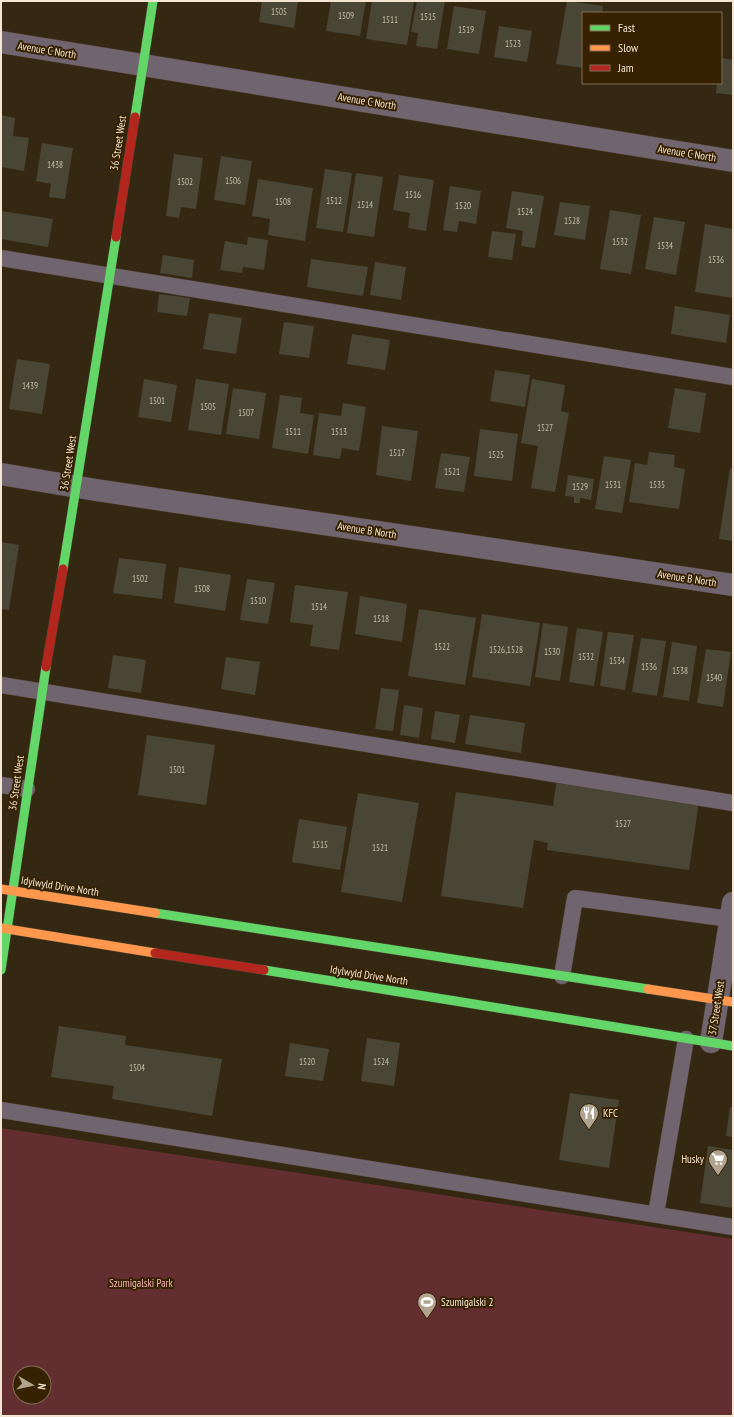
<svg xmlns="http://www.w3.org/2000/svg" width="734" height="1417" viewBox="0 0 734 1417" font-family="'PT Sans Narrow',sans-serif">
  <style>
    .green { fill: #622e30; fill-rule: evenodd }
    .building { fill: #494636 }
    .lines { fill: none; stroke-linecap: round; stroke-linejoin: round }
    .lane-casing { stroke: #4c4230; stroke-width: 17 }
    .street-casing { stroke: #4c4230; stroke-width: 23 }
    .fast-casing { stroke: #4c4230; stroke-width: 10 }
    .slow-casing { stroke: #4c4230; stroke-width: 10 }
    .jam-casing { stroke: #4c4230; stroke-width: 10 }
    .lane { stroke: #70656e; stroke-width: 16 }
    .street { stroke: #70656e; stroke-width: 22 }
    .fast { stroke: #63d668; stroke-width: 9 }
    .slow { stroke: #ff974d; stroke-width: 9 }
    .jam { stroke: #b3261e; stroke-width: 9 }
    .labels { text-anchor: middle; stroke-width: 4; stroke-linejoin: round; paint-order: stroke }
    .number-label { font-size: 9px; fill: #c8bdab }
    .street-label { font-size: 11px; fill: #f3e5d2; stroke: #362100 }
    .poi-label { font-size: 11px; fill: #f3e5d2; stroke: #362100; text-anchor: start }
    .park-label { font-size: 11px; fill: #f7b3b7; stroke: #362100 }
  </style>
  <rect width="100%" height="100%" fill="#342813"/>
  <path class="green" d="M1 1128 733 1239V1416H1ZM20 1373H44V1397H20Z"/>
  <path class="building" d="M262 1H298L294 28 259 22Z
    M331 1H366L360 36 326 31Z
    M372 1H414L407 45 366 39Z
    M417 1H445L437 49 416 46 418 33 411 32Z
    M567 1 603 6 602 13H583V68L556 64Z
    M454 6 486 11 479 54 447 49Z
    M499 26 532 31 527 62 494 57Z
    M721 58 733 60V95L716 93 717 83H721Z
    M1 115 15 118 13 136 29 138 24 171 1 167Z
    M42 143 73 148 65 199 49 197 51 184 36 181Z
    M174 154 203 158 196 209 181 207 179 218 166 216Z
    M221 156 252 161 245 205 214 200Z
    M325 169 352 173 343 232 316 228Z
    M356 173 383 177 374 237 347 233Z
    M399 175 434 180 426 231 408 228 410 213 393 210Z
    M258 179 313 188 305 241 268 235 270 219 252 216Z
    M450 186 481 191 476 224 459 221 457 232 443 230Z
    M512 191 544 196 535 248 521 246 523 231 506 228Z
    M560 202 590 206 585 240 554 235Z
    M610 210 641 215 631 274 600 269Z
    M1 211 53 219 48 247 1 239Z
    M654 217 685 222 676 275 645 269Z
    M705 224 733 229V298L695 292Z
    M492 231 516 234 512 260 488 257Z
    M248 237 268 240 264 270 243 267 242 273 220 270 225 241 247 245Z
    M163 255 194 260 192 278 160 273Z
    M311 259 368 267 363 296 307 287Z
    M375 262 406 267 401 300 370 295Z
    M159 294 190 298 187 316 157 312Z
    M675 306 730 315 726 343 671 334Z
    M209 313 242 318 236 354 203 349Z
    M284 322 314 326 309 358 279 354Z
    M352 334 390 340 385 370 347 364Z
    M17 359 50 364 42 414 9 409Z
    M495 370 530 375 525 407 490 401Z
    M144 379 177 385 171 422 138 417Z
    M196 379 229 384 221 435 188 430Z
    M532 379 565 385 561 411 569 413 555 492 531 488 538 446 521 443Z
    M233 388 266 393 259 439 226 434Z
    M675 388 706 393 700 433 668 428Z
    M280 395 302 398 300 413 314 415 308 454 272 448Z
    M343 403 366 407 359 451 342 448 340 459 313 455 319 413 341 416Z
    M382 426 418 431 411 481 376 475Z
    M480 429 518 434 512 481 474 476Z
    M649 452 675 455 674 467 685 469 679 509 629 502 635 463 647 465Z
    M441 453 470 457 464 492 435 488Z
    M604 456 631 460 622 513 595 509Z
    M730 468 733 469V541L719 539Z
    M568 475 594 479 591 500 580 498V503H574V497L565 496Z
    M1 542 19 545 9 610 1 609Z
    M119 558 166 564 162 599 113 593Z
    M179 567 231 575 225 611 174 603Z
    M247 579 275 583 268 624 240 620Z
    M295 585 348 592 339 650 310 646 313 625 290 622Z
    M360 596 407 604 402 642 355 634Z
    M419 609 476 618 465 685 408 676Z
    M482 614 540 623 530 686 472 677Z
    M543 623 568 627 560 681 535 677Z
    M577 628 603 632 594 686 569 682Z
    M608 632 634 635 625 690 600 686Z
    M641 638 666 641 657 696 632 692Z
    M672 642 697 646 689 701 663 697Z
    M706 649 731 652 723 707 697 703Z
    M113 655 146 660 141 693 108 688Z
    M226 657 260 662 255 695 221 689Z
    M381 688 399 690 393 731 375 729Z
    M404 705 423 708 419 738 400 735Z
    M435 711 460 715 455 743 431 739Z
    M470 715 525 723 521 753 465 744Z
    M147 735 215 745 206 805 138 795Z
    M557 779 699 801 689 870 547 850 548 843 534 840 523 908 441 896 456 792 553 806Z
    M358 793 419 803 402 902 341 892Z
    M299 819 347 827 340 870 292 862Z
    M59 1026 126 1036 125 1045 222 1059 212 1116 112 1099 114 1086 51 1077Z
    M367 1038 400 1043 394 1086 361 1081Z
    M290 1043 329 1049 323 1081 285 1076Z
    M570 1093 619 1100 609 1168 559 1160Z
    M730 1107H733V1137L726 1136Z
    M708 1146 733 1150V1208L700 1203Z"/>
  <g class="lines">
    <g class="lane-casing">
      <path id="lane" d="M1 258 733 377
        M1 685 733 803
        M1 785 27 789
        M562 976 575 898 730 919
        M1 1110 733 1227
        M656 1214 686 1039"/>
    </g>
    <g class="street-casing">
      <path id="street" d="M1 42 733 161
        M1 474 96 490 733 585
        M711 1042 733 903"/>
    </g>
    <g class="fast-casing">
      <path id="fast" d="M135 117 153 1
        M63 569 116 237
        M155 913 648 989
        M1 970 46 667
        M264 970 733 1046"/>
    </g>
    <g class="slow-casing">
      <path id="slow" d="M1 889 155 913
        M1 928 155 953
        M648 989 733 1002"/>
    </g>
    <g class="jam-casing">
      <path id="jam" d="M116 237 135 117
        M46 667 63 569
        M155 953 264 970"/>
    </g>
    <use href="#lane" class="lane"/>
    <use href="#street" class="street"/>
    <use href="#fast" class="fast"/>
    <use href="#slow" class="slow"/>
    <use href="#jam" class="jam"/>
  </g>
  <defs>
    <g id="restaurant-pin" transform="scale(1)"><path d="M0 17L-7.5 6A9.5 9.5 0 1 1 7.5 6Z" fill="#b0a38f" stroke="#362100"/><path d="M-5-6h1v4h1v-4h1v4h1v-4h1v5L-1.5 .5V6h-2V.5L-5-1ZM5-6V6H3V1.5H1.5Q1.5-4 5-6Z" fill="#fff"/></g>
    <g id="supermarket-pin" transform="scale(1)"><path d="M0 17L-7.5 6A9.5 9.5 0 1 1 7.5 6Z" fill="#b0a38f" stroke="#362100"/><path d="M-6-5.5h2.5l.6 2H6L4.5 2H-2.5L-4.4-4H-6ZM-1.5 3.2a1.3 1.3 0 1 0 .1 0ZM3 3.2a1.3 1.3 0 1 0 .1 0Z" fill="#fff"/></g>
    <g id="stadium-pin" transform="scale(1)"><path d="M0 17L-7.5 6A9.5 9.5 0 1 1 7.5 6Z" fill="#b0a38f" stroke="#362100"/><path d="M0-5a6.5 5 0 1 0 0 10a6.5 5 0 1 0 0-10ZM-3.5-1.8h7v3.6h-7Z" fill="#fff"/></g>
  </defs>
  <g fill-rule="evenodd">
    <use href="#restaurant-pin" x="589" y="1113"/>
    <use href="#supermarket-pin" x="718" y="1159"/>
    <use href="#stadium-pin" x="427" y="1302"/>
  </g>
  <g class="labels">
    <g class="number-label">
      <text x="279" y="15">1505</text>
      <text x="346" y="19">1509</text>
      <text x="428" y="20">1515</text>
      <text x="390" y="23">1511</text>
      <text x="466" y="33">1519</text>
      <text x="513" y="47">1523</text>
      <text x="55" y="168">1438</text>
      <text x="233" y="184">1506</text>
      <text x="185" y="185">1502</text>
      <text x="413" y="198">1516</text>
      <text x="334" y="204">1512</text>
      <text x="283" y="205">1508</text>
      <text x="365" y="208">1514</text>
      <text x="463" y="209">1520</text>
      <text x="525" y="215">1524</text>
      <text x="572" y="224">1528</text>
      <text x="620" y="245">1532</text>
      <text x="665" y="249">1534</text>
      <text x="716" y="263">1536</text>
      <text x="30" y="389">1439</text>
      <text x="157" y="404">1501</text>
      <text x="208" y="410">1505</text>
      <text x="246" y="416">1507</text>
      <text x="545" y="431">1527</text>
      <text x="293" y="435">1511</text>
      <text x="339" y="435">1513</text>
      <text x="397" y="456">1517</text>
      <text x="496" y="458">1525</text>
      <text x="452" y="475">1521</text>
      <text x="613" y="488">1531</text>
      <text x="657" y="488">1535</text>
      <text x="580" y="490">1529</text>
      <text x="140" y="582">1502</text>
      <text x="202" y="592">1508</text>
      <text x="258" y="604">1510</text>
      <text x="319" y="610">1514</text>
      <text x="381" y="622">1518</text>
      <text x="442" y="650">1522</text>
      <text x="506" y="653">1526,1528</text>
      <text x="552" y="655">1530</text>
      <text x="586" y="660">1532</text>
      <text x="617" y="664">1534</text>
      <text x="649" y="670">1536</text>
      <text x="680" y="674">1538</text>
      <text x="714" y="681">1540</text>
      <text x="177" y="773">1501</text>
      <text x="623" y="827">1527</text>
      <text x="320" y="848">1515</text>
      <text x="380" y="851">1521</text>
      <text x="307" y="1065">1520</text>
      <text x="381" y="1065">1524</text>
      <text x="137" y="1071">1504</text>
    </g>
    <g class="street-label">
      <text transform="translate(47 50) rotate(9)" y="4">Avenue C North</text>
      <text transform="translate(367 101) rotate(9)" y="4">Avenue C North</text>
      <text transform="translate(118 143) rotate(-81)" y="4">36 Street West</text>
      <text transform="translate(687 153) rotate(9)" y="4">Avenue C North</text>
      <text transform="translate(68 463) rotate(-81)" y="4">36 Street West</text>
      <text transform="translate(367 530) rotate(9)" y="4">Avenue B North</text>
      <text transform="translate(687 578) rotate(9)" y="4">Avenue B North</text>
      <text transform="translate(16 783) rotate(-82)" y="4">36 Street West</text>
      <text transform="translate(60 886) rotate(9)" y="4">Idylwyld Drive North</text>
      <text transform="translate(369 975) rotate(9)" y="4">Idylwyld Drive North</text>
      <text transform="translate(716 1008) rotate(-81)" y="4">37 Street West</text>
    </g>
    <g class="poi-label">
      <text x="603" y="1117">KFC</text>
      <text x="704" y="1163" text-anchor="end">Husky</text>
      <text x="441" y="1306">Szumigalski 2</text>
    </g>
    <g class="park-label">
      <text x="141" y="1287">Szumigalski Park</text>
    </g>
  </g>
  <rect width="734" height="1417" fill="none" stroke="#f3e5d2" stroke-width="4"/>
  <rect x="582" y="12" width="140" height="72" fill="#362100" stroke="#826f54"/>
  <rect x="590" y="25" width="20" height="6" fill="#63d668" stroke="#826f54"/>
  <text x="618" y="32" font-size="12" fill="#f3e5d2">Fast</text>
  <rect x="590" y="45" width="20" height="6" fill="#ff974d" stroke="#826f54"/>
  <text x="618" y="52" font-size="12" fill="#f3e5d2">Slow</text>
  <rect x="590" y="65" width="20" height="6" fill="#b3261e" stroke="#826f54"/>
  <text x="618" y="72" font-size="12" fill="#f3e5d2">Jam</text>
  <g transform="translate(32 1385) rotate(99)"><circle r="19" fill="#362100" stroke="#826f54"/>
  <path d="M0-3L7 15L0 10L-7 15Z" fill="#b0a38f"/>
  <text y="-6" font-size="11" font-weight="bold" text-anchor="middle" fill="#f3e5d2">N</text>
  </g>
</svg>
